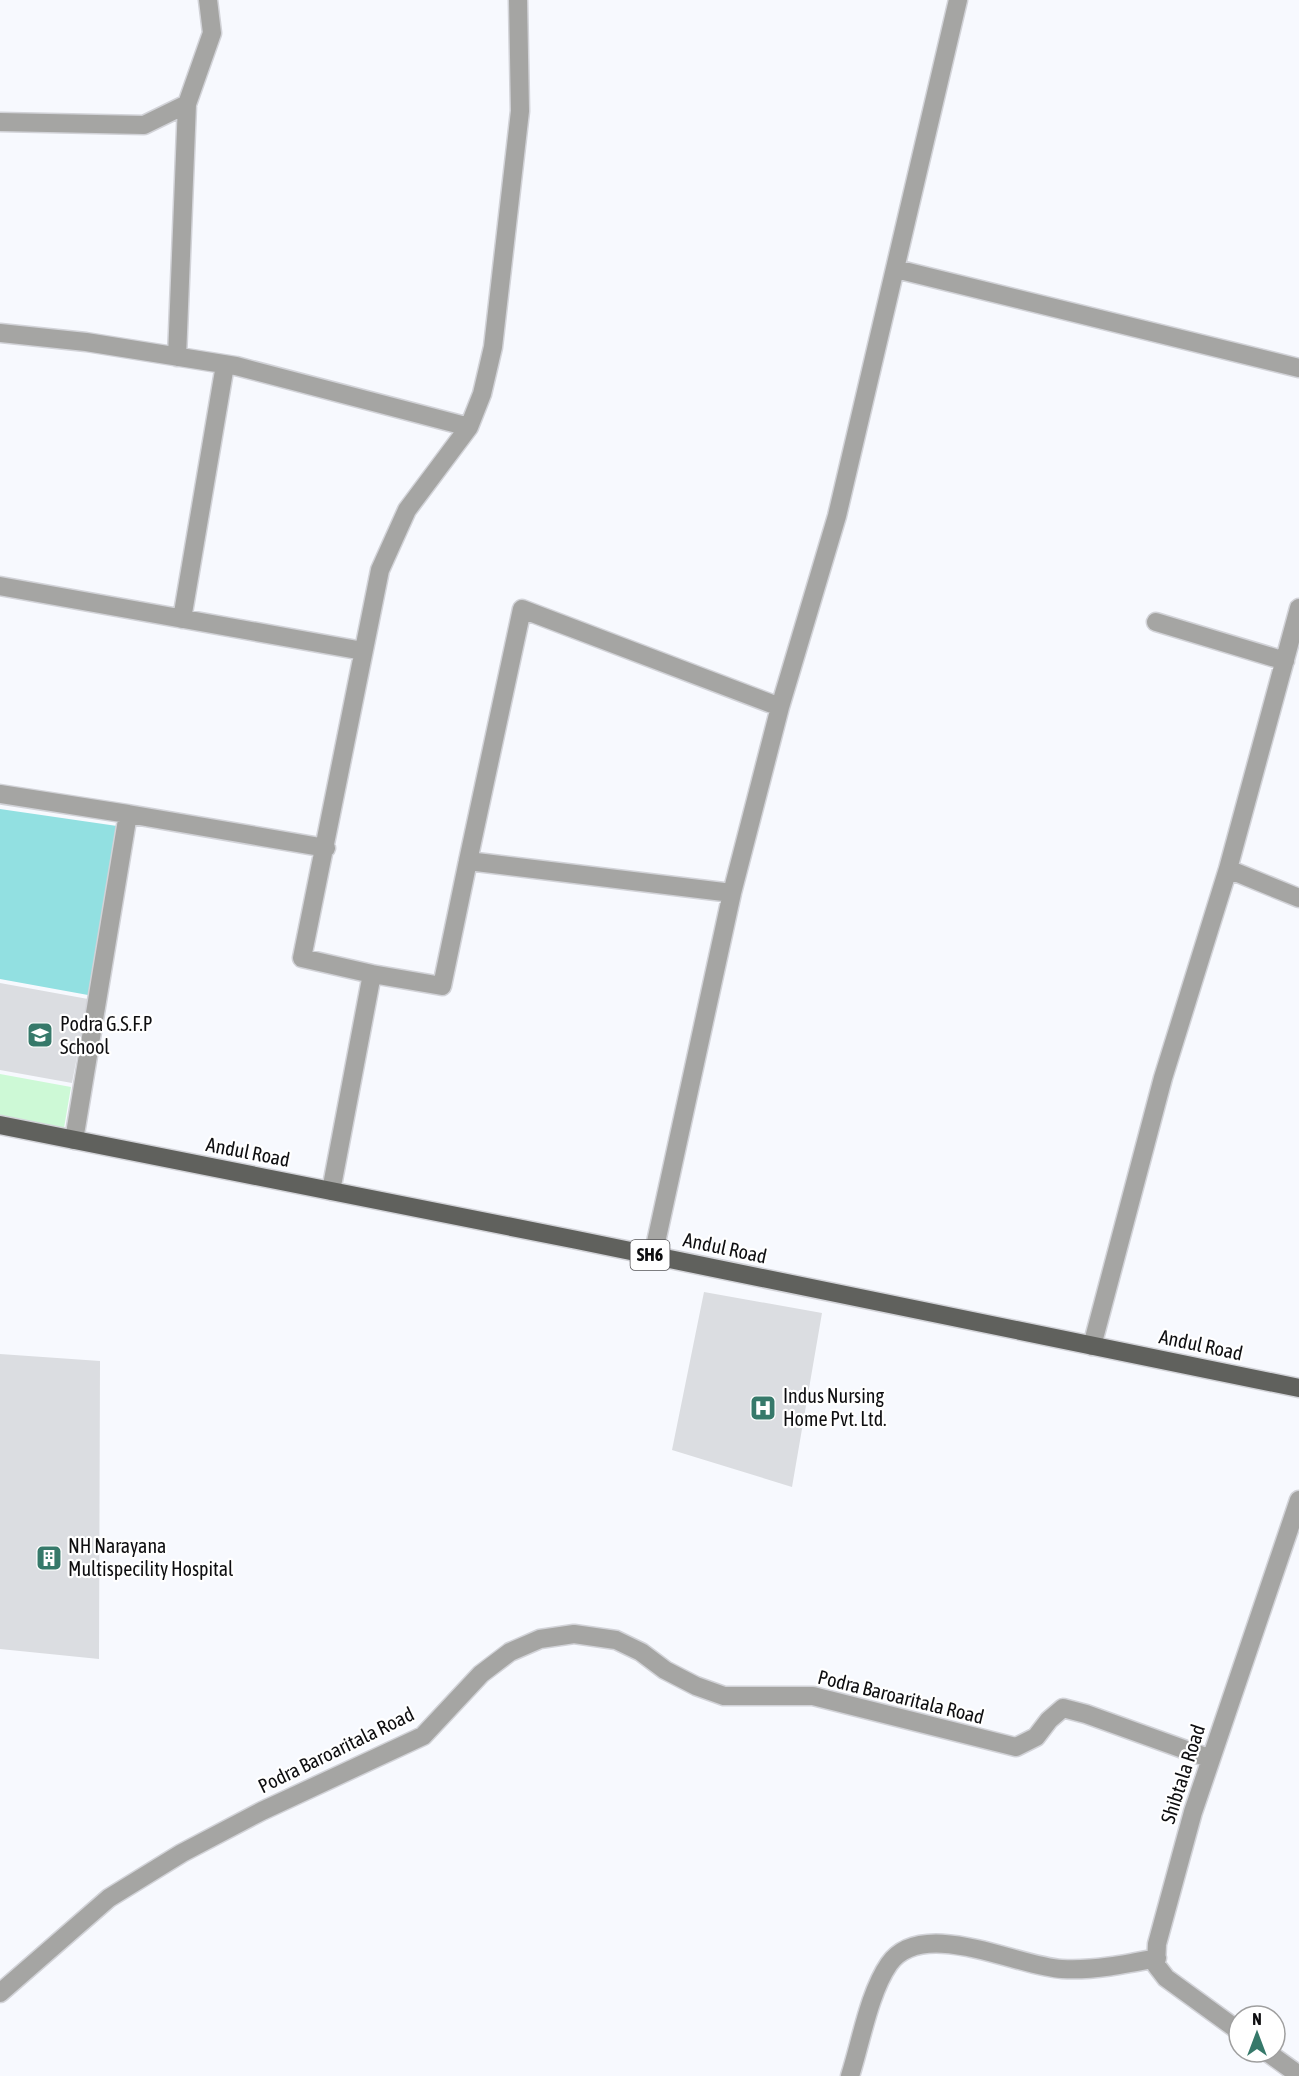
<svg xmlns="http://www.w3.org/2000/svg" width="1299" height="2076" viewBox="0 0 1299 2076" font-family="'Asap Condensed',sans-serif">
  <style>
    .green { fill: #cdf9d6 }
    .water { fill: #92e0e1 }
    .building { fill: #dbdde1 }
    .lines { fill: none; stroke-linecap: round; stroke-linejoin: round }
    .minor-casing { stroke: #d2d3d8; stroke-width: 21 }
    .major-casing { stroke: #d2d3d8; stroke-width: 21 }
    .minor { stroke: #a5a5a3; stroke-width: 18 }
    .major { stroke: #60615d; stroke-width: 18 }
    .labels { text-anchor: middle; stroke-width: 4.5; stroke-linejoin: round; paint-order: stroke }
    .shield { fill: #fff; stroke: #565658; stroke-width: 1.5 }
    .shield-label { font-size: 18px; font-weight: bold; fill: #0e0e10 }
    .poi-label { font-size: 20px; fill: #0e0e10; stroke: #fff; text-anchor: start }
    .street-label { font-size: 20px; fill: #0e0e10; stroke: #fff }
  </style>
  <rect width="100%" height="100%" fill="#f7f9fe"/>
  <path class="green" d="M0 1074 71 1087 64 1128 0 1115Z"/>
  <path class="water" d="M0 809 117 826 88 995 0 979Z"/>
  <path class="building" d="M0 983 88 999 72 1083 0 1070Z
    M704 1292 822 1313 792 1487 672 1450Z
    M0 1354 100 1361 99 1659 0 1649Z"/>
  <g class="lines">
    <g class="minor-casing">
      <path id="minor" d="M0 122 144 125 187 104 212 33 208 0
        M896 269 1299 368
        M0 333 86 342 236 366 469 427
        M177 357 187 104
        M0 586 363 651
        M182 619 225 365
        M1156 622 1285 661
        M0 794 128 814 74 1140
        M128 814 326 848
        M468 861 522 609 780 707
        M1228 869 1299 898
        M732 893 780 707 837 516 958 0
        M372 974 442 986 468 861 732 893 653 1256
        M331 1191 372 974 302 958 380 570 407 510 469 427 482 394 493 347 520 111 518 0
        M1092 1346 1163 1078 1228 869 1299 608
        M0 1993 109 1898 182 1853 262 1811 423 1736 481 1674 510 1652 540 1639 574 1634 616 1640 641 1652 665 1670 696 1686 724 1696H813L1016 1747 1036 1737 1049 1720 1063 1708 1086 1714 1211 1759
        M1239 2031 1166 1978 1156 1965 1157 1944 1193 1812 1299 1500
        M1267 2052 1299 2075
        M850 2076C861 2042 869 1993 889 1964 922 1916 1018 1967 1062 1969 1092 1971 1127 1964 1157 1958"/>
    </g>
    <g class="major-casing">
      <path id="major" d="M0 1125 577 1240 1299 1388"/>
    </g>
    <use href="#minor" class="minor"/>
    <use href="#major" class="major"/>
  </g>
  <defs>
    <g id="school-square" transform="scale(1.35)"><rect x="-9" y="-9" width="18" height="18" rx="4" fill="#36796a" stroke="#fff"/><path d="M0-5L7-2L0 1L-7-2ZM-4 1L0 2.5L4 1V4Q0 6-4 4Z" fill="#fff"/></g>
    <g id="hospital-square" transform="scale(1.35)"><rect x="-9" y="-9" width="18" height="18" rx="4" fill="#36796a" stroke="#fff"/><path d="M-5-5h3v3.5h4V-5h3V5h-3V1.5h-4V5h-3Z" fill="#fff"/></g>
    <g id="building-square" transform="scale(1.35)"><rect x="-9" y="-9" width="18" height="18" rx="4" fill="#36796a" stroke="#fff"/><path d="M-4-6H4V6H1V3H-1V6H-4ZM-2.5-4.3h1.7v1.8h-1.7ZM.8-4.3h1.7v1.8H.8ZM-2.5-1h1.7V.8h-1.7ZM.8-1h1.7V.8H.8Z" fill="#fff"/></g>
  </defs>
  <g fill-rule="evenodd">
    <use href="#school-square" x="40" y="1035"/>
    <use href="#hospital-square" x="763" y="1408"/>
    <use href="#building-square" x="49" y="1558"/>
  </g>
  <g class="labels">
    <rect class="shield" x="630.5" y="1240" width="39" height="30" rx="4.5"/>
    <g class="shield-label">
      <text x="650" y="1261">SH6</text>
    </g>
    <g class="poi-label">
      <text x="60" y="1031">Podra G.S.F.P<tspan x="60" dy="23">School</tspan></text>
      <text x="783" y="1403">Indus Nursing<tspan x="783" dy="23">Home Pvt. Ltd.</tspan></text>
      <text x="68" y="1553">NH Narayana<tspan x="68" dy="23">Multispecility Hospital</tspan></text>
    </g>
    <g class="street-label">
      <text transform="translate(248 1152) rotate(11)" y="7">Andul Road</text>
      <text transform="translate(725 1248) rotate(12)" y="7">Andul Road</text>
      <text transform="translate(1201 1345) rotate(12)" y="7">Andul Road</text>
      <text transform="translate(901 1697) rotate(14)" y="7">Podra Baroaritala Road</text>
      <text transform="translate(336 1750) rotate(-26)" y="7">Podra Baroaritala Road</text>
      <text transform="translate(1183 1774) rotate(-72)" y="7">Shibtala Road</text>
    </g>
  </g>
  <g transform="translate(1257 2034)"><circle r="28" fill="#ffffff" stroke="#9f9f9f" stroke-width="1.5"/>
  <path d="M0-4.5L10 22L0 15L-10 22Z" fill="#36796a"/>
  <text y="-9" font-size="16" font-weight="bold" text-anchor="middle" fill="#0e0e10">N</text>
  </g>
</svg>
